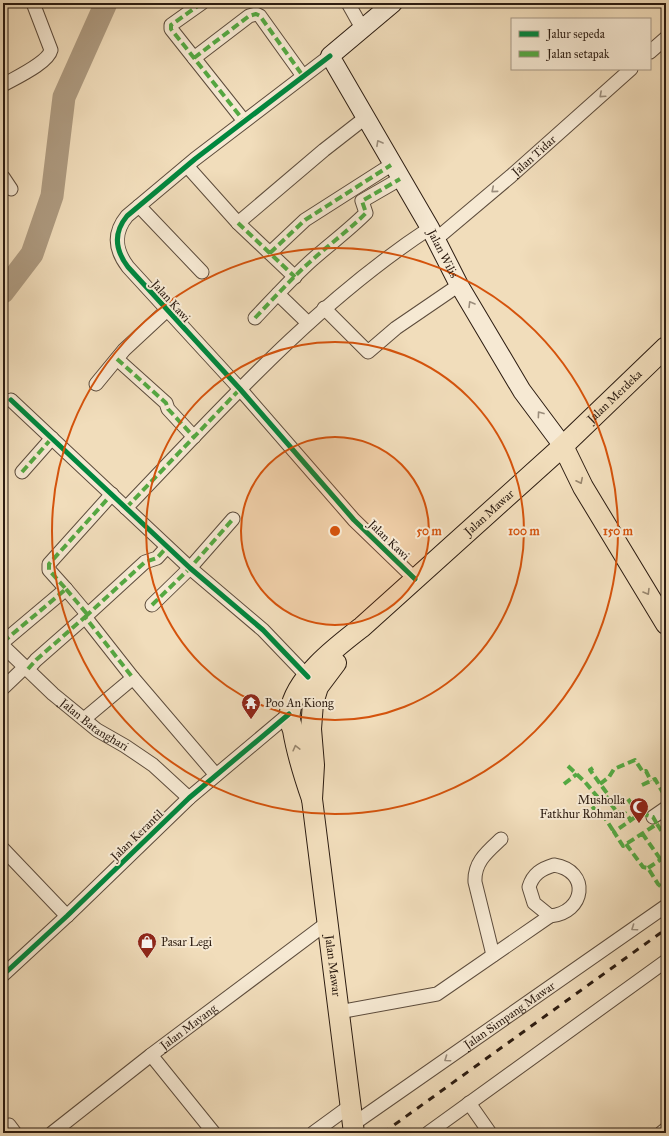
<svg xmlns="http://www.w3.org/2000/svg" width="669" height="1136" viewBox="0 0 669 1136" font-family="'IM FELL Great Primer',serif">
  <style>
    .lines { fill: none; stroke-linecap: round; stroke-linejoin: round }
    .river { stroke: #ae9b81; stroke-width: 23 }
    .minor-casing { stroke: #5d4c3c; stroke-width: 15 }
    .secondary-casing { stroke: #2c1c11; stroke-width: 20 }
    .primary-casing { stroke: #2c1c11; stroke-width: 22 }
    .minor { stroke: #f6e9d3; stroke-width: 13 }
    .secondary { stroke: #f6e9d3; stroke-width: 18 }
    .primary { stroke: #f1ddbb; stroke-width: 20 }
    .rail { stroke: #2c1c11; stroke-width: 3; stroke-dasharray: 7 7; stroke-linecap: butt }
    .quiet { stroke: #54a942; stroke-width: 4; stroke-dasharray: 8 4; stroke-linecap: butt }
    .cycleway-casing { stroke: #f6e9d3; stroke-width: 8 }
    .cycleway { stroke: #00873e; stroke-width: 5 }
    .oneway { stroke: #9b8d7c }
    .oneway2 { stroke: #98866e }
    .ring { fill: none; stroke: #d5530c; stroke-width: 2 }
    .labels { text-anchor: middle; stroke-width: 4; stroke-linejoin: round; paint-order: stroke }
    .street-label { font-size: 12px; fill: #2c1c11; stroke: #f6e9d3 }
    .poi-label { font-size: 12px; fill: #2c1c11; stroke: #f6e9d3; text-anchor: start }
    .centre { fill: #d5530c; stroke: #f6e9d3; stroke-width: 2 }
    .ring-label { font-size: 12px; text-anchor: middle; font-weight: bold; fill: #d5530c; stroke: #f6e9d3; stroke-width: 4; stroke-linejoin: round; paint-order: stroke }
  </style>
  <rect width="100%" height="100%" fill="#f1ddbb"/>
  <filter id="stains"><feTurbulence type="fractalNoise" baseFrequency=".005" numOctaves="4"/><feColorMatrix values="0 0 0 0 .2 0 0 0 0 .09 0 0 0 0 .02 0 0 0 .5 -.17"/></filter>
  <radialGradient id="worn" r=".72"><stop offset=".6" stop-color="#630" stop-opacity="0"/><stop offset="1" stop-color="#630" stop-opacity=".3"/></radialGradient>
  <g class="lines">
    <path class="river" d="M3 292 32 254 52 196 64 97 106 3"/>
    <g class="minor-casing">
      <g id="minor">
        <path d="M202 3 171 25V29L244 121"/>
        <path d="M348 3 362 28"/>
        <path d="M650 52 666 38"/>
        <path d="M330 56 195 159 127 216C113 233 115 250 128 267L240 389 354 520 415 579"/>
        <path d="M194 58 249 16 256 14 260 16 303 76"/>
        <path d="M3 85C15 78 48 63 51 50L33 3"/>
        <path d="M187 166 238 223 324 150 365 118"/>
        <path d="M3 177 11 189"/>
        <path d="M139 206 202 272"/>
        <path d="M238 223 295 277"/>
        <path id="s1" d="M435 240 511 176 631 69"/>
        <path d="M270 253 305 220 391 165"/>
        <path d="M278 294 308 323"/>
        <path d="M324 308 368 352 396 328 459 285"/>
        <path d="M255 318C274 298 292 278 312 260 330 244 349 230 366 213L362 201 400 179"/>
        <path d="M117 359 166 403 168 409 194 437"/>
        <path d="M96 384 124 350 166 311"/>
        <path d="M11 400 190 568 263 630 308 677"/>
        <path d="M22 472 52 438"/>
        <path d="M126 508C221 409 314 304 430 228"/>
        <path d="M66 589 87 614"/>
        <path d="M152 605 190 568 233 519"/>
        <path d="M85 617 145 562 157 558 167 547"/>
        <path d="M3 642 66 589 49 570V564L112 494"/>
        <path id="s2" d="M3 646 53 694 97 730 125 746 153 765 189 798"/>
        <path d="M28 669 36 660 85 617 133 678"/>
        <path d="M3 688 25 667"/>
        <path d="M84 719 133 678 216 775"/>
        <path d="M653 817 666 808"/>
        <path d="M3 849 67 916"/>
        <path d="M554 865C591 871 585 913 550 916L534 903 529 887C533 874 541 869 554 865Z"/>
        <path d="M493 955 475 882C474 862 487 852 501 839"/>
        <path d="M3 975 67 916 189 798 289 714"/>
        <path d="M339 1012 437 994 550 916"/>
        <path d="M151 1055 214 1133"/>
        <path d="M469 1103 490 1133"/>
        <path d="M9 1125 15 1133"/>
        <path id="s3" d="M352 1125 666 906"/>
        <path id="s4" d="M52 1133 151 1055 327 923"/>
        <path d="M313 1133 350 1106"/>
        <path d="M428 1133 666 961"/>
        <path d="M661 1133 666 1129"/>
      </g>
    </g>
    <g class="secondary-casing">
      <g id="secondary">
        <path id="s5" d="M393 3 330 56 430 228 459 285 522 391 563 446"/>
      </g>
    </g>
    <g class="primary-casing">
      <g id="primary">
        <path d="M563 446 583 487 666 624"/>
        <path id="s6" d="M336 663 318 687 313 703 311 729 314 765 312 799 354 1133"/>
        <path id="s7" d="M312 799C304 776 297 754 293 730 291 725 289 718 290 712 295 678 336 647 362 627L563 446 666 347"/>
      </g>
    </g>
    <use href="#minor" class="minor"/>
    <use href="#secondary" class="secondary"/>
    <use href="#primary" class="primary"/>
    <path class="rail" d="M383 1133 666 929"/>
    <path class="quiet" d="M202 3 171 25V29L244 121
      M194 58 249 16 256 14 260 16 303 76
      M238 223 295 277
      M270 253 305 220 391 165
      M255 318C274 298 292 278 312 260 330 244 349 230 366 213L362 201 400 179
      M117 359 166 403 168 409 194 437
      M22 472 52 438
      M126 508 240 389
      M66 589 87 614
      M152 605 190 568 233 519
      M85 617 145 562 157 558 167 547
      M3 642 66 589 49 570V564L112 494
      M28 669 36 660 85 617 133 678
      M568 766 585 782 601 801 607 799 617 812 625 813 631 820
      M593 768 590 770 609 796 607 799
      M564 784 577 774
      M600 784 609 777 614 769 635 760 643 772 646 771 651 781
      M642 785 655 779 666 798
      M585 797 598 814 605 818 614 832
      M628 799 639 815
      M641 813 653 817 657 824 623 846 614 832Z
      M657 824 666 838
      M642 833 661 860
      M626 844 643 867 648 868 658 884 666 891
      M648 868 666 856"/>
    <g class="cycleway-casing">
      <path id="cycleway" d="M330 56 195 159 127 216C113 233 115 250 128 267L240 389 354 520 415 579
        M11 400 190 568 263 630 308 677
        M3 975 67 916 189 798 289 714"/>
    </g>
    <use href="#cycleway" class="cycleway"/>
  </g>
  <defs><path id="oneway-chevron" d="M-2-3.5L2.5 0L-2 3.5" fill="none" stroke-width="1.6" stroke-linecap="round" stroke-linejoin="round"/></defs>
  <g class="oneway">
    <use href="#oneway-chevron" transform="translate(602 95) rotate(138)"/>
    <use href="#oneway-chevron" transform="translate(379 143) rotate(-119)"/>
    <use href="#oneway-chevron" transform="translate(494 190) rotate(140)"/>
    <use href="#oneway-chevron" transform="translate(471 304) rotate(-121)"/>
    <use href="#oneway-chevron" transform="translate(540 414) rotate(-126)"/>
    <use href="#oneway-chevron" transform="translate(634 928) rotate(145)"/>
    <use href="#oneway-chevron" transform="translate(447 1059) rotate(145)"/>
  </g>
  <g class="oneway2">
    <use href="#oneway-chevron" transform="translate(580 481) rotate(64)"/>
    <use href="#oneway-chevron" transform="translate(647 592) rotate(59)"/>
    <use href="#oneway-chevron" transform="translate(296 748) rotate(-104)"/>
  </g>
  <circle cx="335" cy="531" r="94" fill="#d5530c" fill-opacity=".12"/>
  <g class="ring">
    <circle cx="335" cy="531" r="94"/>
    <circle cx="335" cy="531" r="189"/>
    <circle cx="335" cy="531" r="283"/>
  </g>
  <defs>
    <g id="temple-pin" transform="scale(1)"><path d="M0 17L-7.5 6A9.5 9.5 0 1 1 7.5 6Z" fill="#8f2418" stroke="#f6e9d3"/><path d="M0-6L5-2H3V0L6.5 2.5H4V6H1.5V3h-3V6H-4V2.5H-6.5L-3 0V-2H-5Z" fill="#fff"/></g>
    <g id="mosque-pin" transform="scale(1)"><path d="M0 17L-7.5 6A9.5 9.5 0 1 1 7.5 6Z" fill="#8f2418" stroke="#f6e9d3"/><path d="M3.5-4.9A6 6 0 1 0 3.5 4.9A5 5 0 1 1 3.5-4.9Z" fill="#fff"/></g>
    <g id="shop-pin" transform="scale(1)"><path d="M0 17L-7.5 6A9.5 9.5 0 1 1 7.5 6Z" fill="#8f2418" stroke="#f6e9d3"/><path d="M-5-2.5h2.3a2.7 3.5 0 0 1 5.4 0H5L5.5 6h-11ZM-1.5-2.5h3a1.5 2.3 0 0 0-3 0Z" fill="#fff"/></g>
  </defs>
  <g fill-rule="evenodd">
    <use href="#temple-pin" x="251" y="703"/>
    <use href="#mosque-pin" x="639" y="807"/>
    <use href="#shop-pin" x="147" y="942"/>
  </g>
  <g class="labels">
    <g class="street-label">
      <text dy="4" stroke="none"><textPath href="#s1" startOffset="130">Jalan Tidar</textPath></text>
      <text dy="4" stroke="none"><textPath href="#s5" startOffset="310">Jalan Wilis</textPath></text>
      <text transform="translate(171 301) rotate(48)" y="4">Jalan Kawi</text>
      <text dy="4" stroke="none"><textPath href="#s7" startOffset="546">Jalan Merdeka</textPath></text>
      <text dy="4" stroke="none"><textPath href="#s7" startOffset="375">Jalan Mawar</textPath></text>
      <text transform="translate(389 540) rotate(44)" y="4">Jalan Kawi</text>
      <text dy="4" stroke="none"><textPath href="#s2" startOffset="121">Jalan Batanghari</textPath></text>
      <text transform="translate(137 835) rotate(-44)" y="4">Jalan Kerantil</text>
      <text dy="4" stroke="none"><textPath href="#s6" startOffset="311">Jalan Mawar</textPath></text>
      <text dy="4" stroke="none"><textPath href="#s3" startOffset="192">Jalan Simpang Mawar</textPath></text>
      <text dy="4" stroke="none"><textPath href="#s4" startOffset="173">Jalan Mayang</textPath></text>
    </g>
    <g class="poi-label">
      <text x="265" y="707">Poo An Kiong</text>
      <text x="625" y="804" text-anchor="end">Musholla<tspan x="625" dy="14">Fatkhur Rohman</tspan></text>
      <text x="161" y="946">Pasar Legi</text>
    </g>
  </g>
  <circle cx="335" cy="531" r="6" class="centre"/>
  <g class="ring-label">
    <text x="429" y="535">50 m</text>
    <text x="524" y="535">100 m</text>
    <text x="618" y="535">150 m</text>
  </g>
  <rect width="669" height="1136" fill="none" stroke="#f1ddbb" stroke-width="16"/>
  <rect x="4" y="4" width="661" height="1128" fill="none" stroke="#2c1c11" stroke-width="2"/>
  <rect x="8" y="8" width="653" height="1120" fill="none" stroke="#2c1c11"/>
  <rect x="511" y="18" width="140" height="52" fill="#f6e9d3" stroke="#a59785"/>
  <rect x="519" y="31" width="20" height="6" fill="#00873e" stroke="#a59785"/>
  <text x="547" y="38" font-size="12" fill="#2c1c11">Jalur sepeda</text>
  <rect x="519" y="51" width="20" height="6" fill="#54a942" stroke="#a59785"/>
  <text x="547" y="58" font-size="12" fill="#2c1c11">Jalan setapak</text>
  <rect width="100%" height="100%" filter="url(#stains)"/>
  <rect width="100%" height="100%" fill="url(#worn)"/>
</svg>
